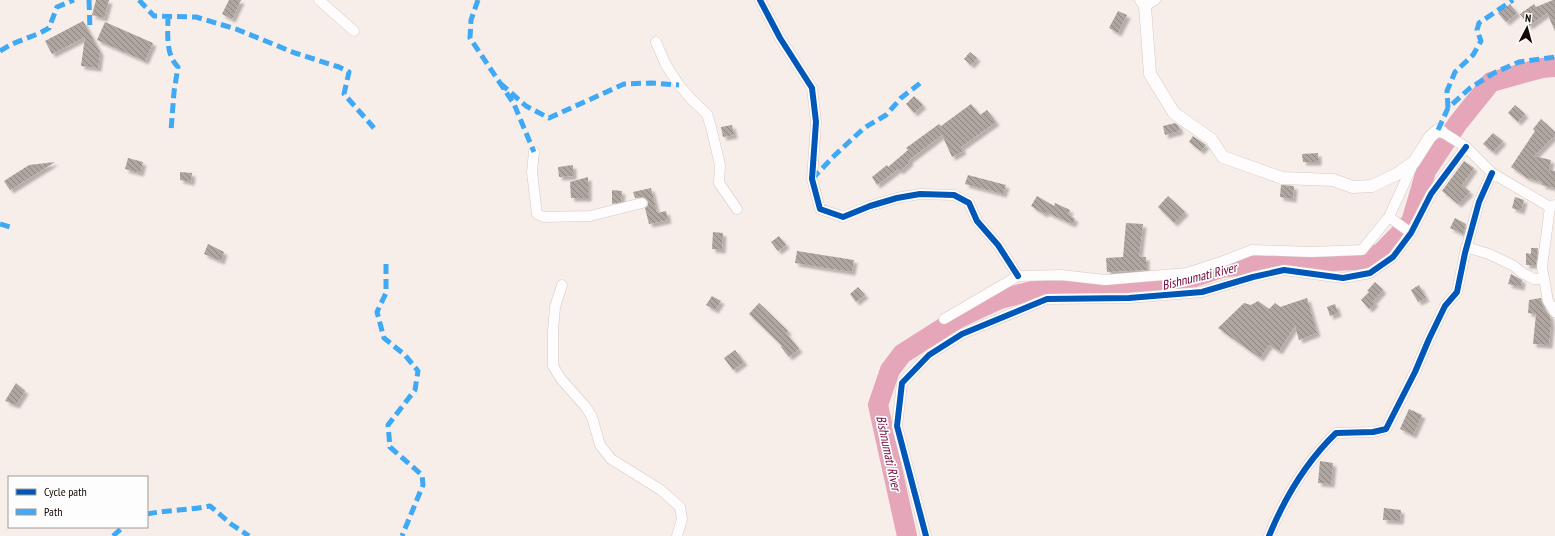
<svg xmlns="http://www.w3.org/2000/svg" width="1555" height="536" viewBox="0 0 1555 536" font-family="'PT Sans Narrow',sans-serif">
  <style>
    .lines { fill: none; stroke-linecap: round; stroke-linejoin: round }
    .river { stroke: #e6a6b9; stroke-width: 20 }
    .building { fill: url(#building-back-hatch); filter: url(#shadow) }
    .minor-casing { stroke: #d5c9c4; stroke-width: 11 }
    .tertiary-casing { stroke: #d5c9c4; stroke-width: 13 }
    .minor { stroke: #fefcfc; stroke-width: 10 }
    .tertiary { stroke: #fefcfc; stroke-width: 12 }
    .quiet { stroke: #3fa9f5; stroke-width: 5; stroke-dasharray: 10 5; stroke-linecap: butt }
    .cycleway-casing { stroke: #fdfdfd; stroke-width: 8 }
    .cycleway { stroke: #0057b8; stroke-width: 6 }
    .labels { text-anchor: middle; stroke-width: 3.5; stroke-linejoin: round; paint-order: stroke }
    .water-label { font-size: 13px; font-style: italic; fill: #71043b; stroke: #fdfdfd }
  </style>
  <defs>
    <pattern id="building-back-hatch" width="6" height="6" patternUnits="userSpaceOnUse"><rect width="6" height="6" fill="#afa6a0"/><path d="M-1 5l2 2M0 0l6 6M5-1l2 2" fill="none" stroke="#8d8580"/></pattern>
    <filter id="shadow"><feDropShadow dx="3.5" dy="3.5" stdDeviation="1" flood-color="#0004"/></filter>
  </defs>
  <rect width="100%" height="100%" fill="#f7eeea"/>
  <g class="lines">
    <path class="river" d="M907 536 878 405 890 370 902 354 957 319 1000 299 1036 290 1098 291 1171 285 1221 268 1256 263 1290 260 1331 261 1359 260 1381 253 1411 222 1426 171 1458 123 1491 82 1542 68 1555 67"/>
  </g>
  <path class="building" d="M96 0H109L104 18 92 15Z
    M229 0H241L232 19 222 14Z
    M1553 0H1555V31L1547 13 1529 26 1520 14 1534 4 1536 7Z
    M1510 4 1517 13 1506 22 1498 13Z
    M1118 11 1127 15 1118 33 1109 28Z
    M83 21 100 52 98 68 81 66 85 37 52 54 45 41Z
    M105 22 153 43 145 61 97 40Z
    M970 52 977 58 971 65 964 59Z
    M914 96 923 105 914 113 906 104Z
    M971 104 980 115 987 110 996 122 961 147 963 151 952 157 942 135 909 160 910 162 900 171 898 169 877 185 872 177 887 165 888 167 908 150 906 148 939 124 941 126Z
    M1515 105 1525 114 1518 122 1508 113Z
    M1541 119 1555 132V135L1534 156 1551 160 1549 170 1555 171V188L1542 185V182L1527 178 1511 167 1535 131 1533 129Z
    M1175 123 1178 125 1180 131 1165 135 1163 126Z
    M732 125 734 135 723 137 721 127Z
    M1493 133 1503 141 1493 152 1483 144Z
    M1193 136 1206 145 1201 151 1189 142Z
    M1318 153V162H1303L1302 154Z
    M128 158 143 162 140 173 125 169Z
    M1464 161 1474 168 1462 185 1470 192 1458 204 1442 191Z
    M55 162 10 190 4 181 29 165Z
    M573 165V176L559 177 558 167Z
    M180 172 192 173 191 182 180 180Z
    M968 175 1006 185 1003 194 965 184Z
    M588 177V198H571L570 182Z
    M1281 185 1294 186 1293 199 1280 197Z
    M651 188 657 213 666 211 668 220 649 224 645 208 648 205V201L643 197 635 198 633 192Z
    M612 190 622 191 621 202 612 204Z
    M1037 196 1054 206 1055 203 1070 210 1068 214 1075 219 1072 224 1046 212 1044 214 1031 206Z
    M1168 196 1185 212 1174 223 1158 207Z
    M1515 197 1524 200 1521 211 1512 208Z
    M1455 218 1466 224 1463 234 1450 228Z
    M1126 223 1143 224 1139 257H1146V270L1107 272 1106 258 1123 257Z
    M713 232 723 233 722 250 712 249Z
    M779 236 786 245 778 251 771 242Z
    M208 244 224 252 221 261 204 254Z
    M1531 248H1538L1536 265H1526V253L1531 254Z
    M797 251 854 260 852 272 795 263Z
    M1511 274 1522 280 1521 287 1508 284Z
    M1375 282 1383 290 1373 301 1375 303 1369 309 1361 300 1369 292 1367 291Z
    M1419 285 1426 298 1418 302 1411 290Z
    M858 287 865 295 856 302 850 294Z
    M712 296 721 301 715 310 706 305Z
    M1307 298 1317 333 1299 340 1295 326 1279 351 1269 345 1260 358 1218 328 1244 303 1251 305 1258 301 1269 309 1275 303 1280 307Z
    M1541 298 1543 307 1550 316 1551 325 1549 345 1533 344 1536 314 1528 313 1529 300Z
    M759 303 788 331 786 333 799 349 789 357 781 347 782 346 749 314Z
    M1335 304 1338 313 1330 316 1327 307Z
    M735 350 744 362 733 370 724 358Z
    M16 383 25 391 16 405 5 401Z
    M1409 409 1422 415 1413 435 1400 429Z
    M1320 461 1333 463 1331 484 1318 483Z
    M1384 508 1401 510 1400 521 1383 520Z"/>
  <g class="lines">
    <g class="minor-casing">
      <path id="minor" d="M319 0 354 31
        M760 0 780 38 812 88 816 122 812 179 820 209 843 217 870 206 897 198 920 194 954 195 969 203 977 221 998 245 1018 276
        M1145 6 1155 0
        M656 42 666 65 679 85 692 100 707 114 711 127 720 165 719 183 737 209
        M1442 132 1466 147 1492 173 1550 207 1555 205
        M534 152 532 172 537 214 544 217 590 216 642 203
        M1550 207 1542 267 1548 301 1555 312
        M1389 217 1411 233
        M1466 247 1489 254 1514 266 1521 272 1534 279H1544
        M562 285 555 307 553 331V366L561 379 585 406 592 417 600 445 611 459 661 490 680 507 682 519 677 536
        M944 319 1018 276 1061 275 1105 280 1187 273 1221 262 1252 250 1311 252 1362 250 1389 217 1414 162
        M926 536 897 426 902 383 929 355 962 334 1047 299 1129 298 1202 292 1253 277 1284 270 1343 278 1370 273 1393 257 1411 233 1431 194 1466 147
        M1269 536C1285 497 1306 462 1336 433L1373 432 1386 429 1415 372 1429 339 1445 306 1457 292 1465 253 1479 202 1492 173"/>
    </g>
    <g class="tertiary-casing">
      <path id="tertiary" d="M1141 0 1145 6 1150 74 1174 113 1211 139 1223 157 1282 178 1333 180 1353 187 1372 186 1397 174 1414 162 1430 137 1438 130 1442 132"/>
    </g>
    <use href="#minor" class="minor"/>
    <use href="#tertiary" class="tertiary"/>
    <path class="quiet" d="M89 0 90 29
      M139 0 154 16 196 17 236 29 295 53 339 67 349 72 344 94 374 128
      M478 0 471 20 470 38 514 104 534 152
      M168 16C168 33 165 54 178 67L174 92 171 131
      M0 51 12 44 40 33 49 28 57 7 74 0
      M500 83 526 106 549 118 624 84 651 83 679 85
      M1448 108 1447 91 1455 72 1473 55 1481 41 1477 30 1479 23 1513 0
      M1438 130 1448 108 1470 88 1494 73 1519 62 1555 57
      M812 179 834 156 864 128 886 115 901 98 923 81
      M0 224 10 227
      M386 264V293L377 312 384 338 405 355 418 371 415 390 388 425 390 447 422 475 423 485 402 536
      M147 514C168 510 189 510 210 506L231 524 249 536
      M113 536 123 527"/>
    <g class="cycleway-casing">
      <path id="cycleway" d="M760 0 780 38 812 88 816 122 812 179 820 209 843 217 870 206 897 198 920 194 954 195 969 203 977 221 998 245 1018 276
        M926 536 897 426 902 383 929 355 962 334 1047 299 1129 298 1202 292 1253 277 1284 270 1343 278 1370 273 1393 257 1411 233 1431 194 1466 147
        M1269 536C1285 497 1306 462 1336 433L1373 432 1386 429 1415 372 1429 339 1445 306 1457 292 1465 253 1479 202 1492 173"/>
    </g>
    <use href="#cycleway" class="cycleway"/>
  </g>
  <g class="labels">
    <g class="water-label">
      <text transform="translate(1199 276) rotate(-14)" y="5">Bishnumati River</text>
      <text transform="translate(889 453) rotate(78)" y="5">Bishnumati River</text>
    </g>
  </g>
  <rect x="8" y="476" width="140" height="52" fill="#fdfdfd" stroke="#a09b99"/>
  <rect x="16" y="489" width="20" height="6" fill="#0057b8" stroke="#a09b99"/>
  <text x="44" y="496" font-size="12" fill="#150904">Cycle path</text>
  <rect x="16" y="509" width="20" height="6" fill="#3fa9f5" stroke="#a09b99"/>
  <text x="44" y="516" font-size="12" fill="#150904">Path</text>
  <g transform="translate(1527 28) rotate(6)" stroke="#fdfdfd" stroke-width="3" paint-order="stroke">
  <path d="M0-3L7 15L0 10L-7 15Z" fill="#150904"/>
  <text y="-6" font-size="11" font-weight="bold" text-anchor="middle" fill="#150904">N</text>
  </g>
</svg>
